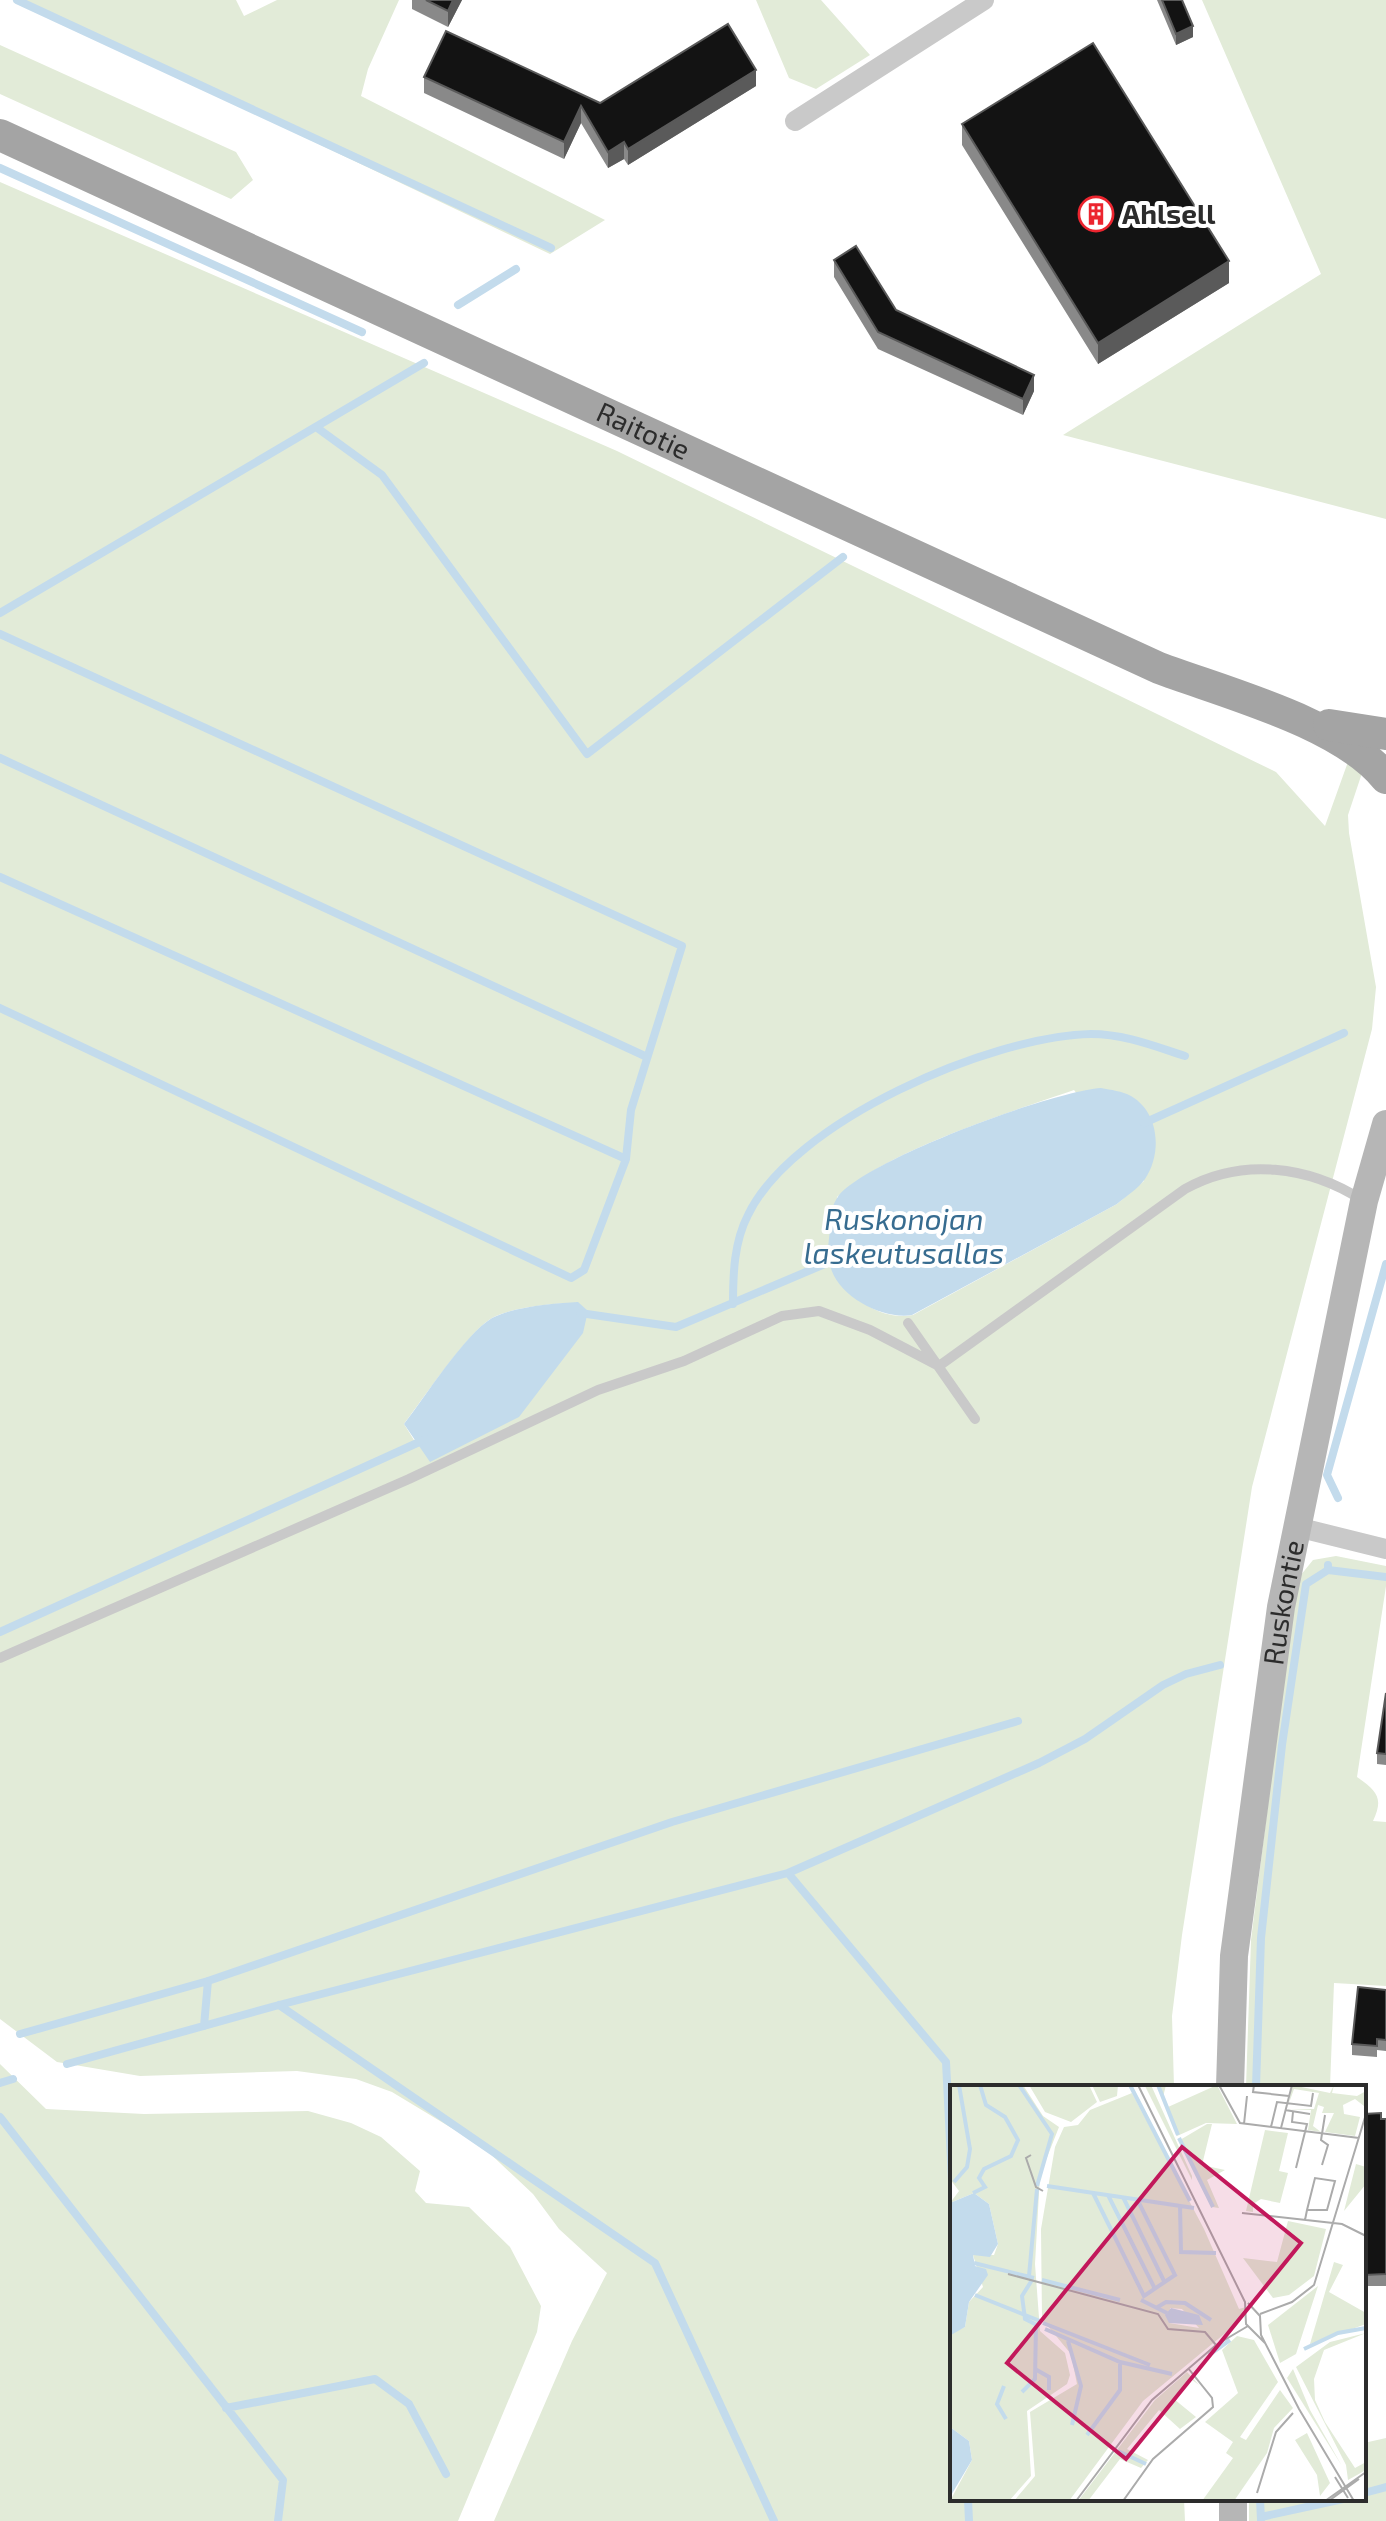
<svg xmlns="http://www.w3.org/2000/svg" width="1386" height="2521" viewBox="0 0 1386 2521" font-family="'Exo 2',sans-serif">
  <style>
    .green { fill: #e2ebd8; fill-rule: evenodd }
    .water { fill: #c3dbec }
    .lines { fill: none; stroke-linecap: round; stroke-linejoin: round }
    .stream { stroke: #c3dbec; stroke-width: 8 }
    .lane { stroke: #c9c9c9; stroke-width: 10 }
    .street { stroke: #c9c9c9; stroke-width: 20 }
    .secondary { stroke: #b6b6b6; stroke-width: 28 }
    .primary { stroke: #a4a4a4; stroke-width: 32 }
    .wall { fill: #898989 }
    .shaded-wall { fill: #5a5a5a }
    .building { fill: #131313; stroke: #5a5a5a; stroke-width: 2 }
    .labels { text-anchor: middle; stroke-width: 8; stroke-linejoin: round; paint-order: stroke }
    .poi-label { font-size: 28px; font-weight: bold; fill: #2c2c2c; stroke: #fff; text-anchor: start }
    .street-label { font-size: 28px; fill: #2c2c2c; stroke: #fff }
    .water-label { font-size: 30px; font-style: italic; fill: #376c90; stroke: #fff }
    .inset-river { fill: none; stroke: #c3dbec; stroke-width: 4 }
    .inset-road { fill: none; stroke: #ababab; stroke-width: 2 }
    .view { fill: #c2185b; fill-opacity: 0.15; stroke: #c2185b; stroke-width: 4 }
    .inset-edge { fill: none; stroke: #2c2c2c; stroke-width: 4 }
  </style>
  <rect width="100%" height="100%" fill="#fff"/>
  <path class="green" d="M16 0H236L244 16 277 0H399L368 69 361 96 605 220 550 254Z
    M756 0H821L870 55 816 89 789 78Z
    M1202 0H1386V519L1063 435 1321 274Z
    M0 45 236 152 253 180 231 199 0 94Z
    M0 182 617 451 1276 772 1325 826 1349 759 1364 767 1348 815 1349 833 1376 987 1372 1029 1252 1487 1182 1935 1172 2016 1174 2087H952V2499H1184L1185 2521H494L572 2341 607 2273 559 2229 533 2194 483 2147 392 2092 356 2079 297 2071 140 2076 57 2062 0 2019ZM1074 1090 1144 1181 1117 1204 913 1315C882 1320 860 1303 839 1282L837 1197C887 1150 1008 1113 1074 1090ZM578 1303 587 1311 417 1445 404 1424C423 1399 468 1332 492 1318 513 1307 554 1303 578 1303Z
    M1336 1556 1386 1566V1586L1357 1777C1377 1791 1384 1798 1373 1821L1386 1822V1986L1334 1983 1330 2087H1246L1251 1940 1296 1581 1313 1560Z
    M0 2064 46 2109 144 2114 308 2111 351 2123 381 2137 420 2171 415 2191 426 2203 469 2207 510 2247 541 2306 537 2332 458 2521H0Z
    M1386 2438V2521H1249V2499H1364V2443Z"/>
  <path class="water" d="M1101 1088C1111 1090 1122 1091 1131 1096 1160 1113 1162 1154 1145 1179 1138 1189 1126 1196 1117 1204L912 1315C882 1320 833 1295 829 1260 827 1250 829 1239 830 1230 830 1217 831 1206 839 1195 871 1158 1050 1092 1101 1088Z
    M578 1302 588 1311 583 1333 519 1417 430 1462 404 1424C425 1397 464 1335 492 1318 512 1307 555 1303 578 1302Z"/>
  <g class="lines">
    <path class="stream" d="M17 0 551 248
      M0 168 362 332
      M458 305 516 269
      M316 427 382 475 587 754 843 557
      M0 613 424 363
      M0 634 682 946 631 1110 626 1159 584 1270 571 1278 0 1008
      M0 758 647 1057
      M0 877 626 1159
      M1144 1123 1344 1033
      M733 1304C733 1274 734 1242 748 1215 793 1121 991 1036 1091 1034 1124 1034 1154 1046 1185 1056
      M580 1313 676 1327 839 1258
      M1338 1498 1327 1475 1386 1264
      M1328 1570 1386 1577
      M0 1632 426 1439
      M788 1873 946 2062 952 2180
      M279 2005 655 2263 774 2521
      M204 2026 208 1981
      M20 2034 208 1981 672 1822 1018 1721
      M67 2064 279 2005 788 1873 1039 1763 1085 1739 1163 1685 1186 1674 1220 1665
      M0 2083 13 2079
      M1256 2087 1261 1938 1282 1745 1306 1584 1328 1570V1565
      M0 2117 283 2480 278 2521
      M226 2408 375 2379 409 2404 446 2474
      M1364 2493 1386 2487
      M968 2499 969 2521
      M1260 2499 1261 2520
      M1261 2517 1343 2499"/>
    <path class="lane" d="M908 1323 975 1419
      M0 1658 409 1479 598 1390 684 1361 782 1316 819 1311 870 1330 939 1366 1185 1189C1242 1157 1309 1166 1362 1200"/>
    <path class="street" d="M795 121 984 0
      M1297 1527 1386 1549"/>
    <g class="secondary">
      <path id="s1" d="M1230 2087 1234 1956 1281 1607 1364 1201 1386 1124"/>
      <path d="M1233 2499V2521"/>
    </g>
    <g class="primary">
      <path id="s2" d="M0 135 1159 668C1226 693 1342 723 1386 778"/>
      <path d="M1329 725 1386 734"/>
    </g>
  </g>
  <path class="wall" d="M412 0H462L448 27 412 9Z
    M1157 0H1182L1193 37 1176 45Z
    M424 77 600 103 756 86 628 165 624 159 608 168 581 123 564 159 424 93Z
    M962 124 1229 283 1098 364 962 145Z
    M834 260 896 310 1034 391 1023 415 878 349 834 277Z
    M1386 1693V1765L1377 1764V1753Z
    M1386 1990V2051L1377 2050V2057L1352 2055V2044Z
    M1364 2114 1381 2119H1386V2286H1364Z"/>
  <path class="shaded-wall" d="M453 0H462L448 27V11Z
    M1193 26V37L1176 45V34Z
    M756 70V86L628 165V149Z
    M581 106V123L564 159V142Z
    M624 142V159L608 168V152Z
    M1229 261V283L1098 364V343Z
    M1034 375V391L1023 415V399Z"/>
  <path class="building" d="M426 0H453L448 11Z
    M1162 0H1182L1193 26 1176 34Z
    M728 24 756 70 628 149 624 142 608 152 581 106 564 142 424 77 446 31 600 103Z
    M1093 43 1229 261 1098 343 962 124Z
    M856 246 896 310 1034 375 1023 399 878 332 834 260Z
    M1386 1693V1754L1377 1753Z
    M1358 1987 1386 1990V2040L1377 2039V2046L1352 2044Z
    M1381 2113V2119H1386V2274L1364 2275V2114Z"/>
  <defs>
    <g id="building-ring" transform="scale(1.8)"><circle r="9.5" fill="#fff" stroke="#ec252f" stroke-width="1.5"/><path d="M-4-6H4V6H1V3H-1V6H-4ZM-2.5-4.3h1.7v1.8h-1.7ZM.8-4.3h1.7v1.8H.8ZM-2.5-1h1.7V.8h-1.7ZM.8-1h1.7V.8H.8Z" fill="#ec252f"/></g>
  </defs>
  <g fill-rule="evenodd">
    <use href="#building-ring" x="1096" y="214"/>
  </g>
  <g class="labels">
    <g class="poi-label">
      <text x="1122" y="224">Ahlsell</text>
    </g>
    <g class="street-label">
      <text dy="10" stroke="none"><textPath href="#s2" startOffset="708">Raitotie</textPath></text>
      <text dy="10" stroke="none"><textPath href="#s1" startOffset="488">Ruskontie</textPath></text>
    </g>
    <g class="water-label">
      <text x="904" y="1230">Ruskonojan<tspan x="904" dy="34">laskeutusallas</tspan></text>
    </g>
  </g>
  <g transform="translate(950 2085)">
    <rect width="416" height="416" fill="#fff"/>
    <path d="M0 0H73L93 31 109 42 90 90 85 179 90 246 115 268 120 290 117 299 77 326 81 391 59 416H0L22 375 19 356 0 342V249L15 242 19 217 33 202 23 170H44L48 159 39 119 24 108 0 118 9 106 0 94ZM79 0H139L147 17 121 37 95 27ZM142 0H168L167 11 150 17ZM201 0 242 91V95L195 1ZM207 0H216L213 12 218 22 267 0 287 39 256 38 227 51ZM342 0 380 8 384 0 382 8 407 11 416 6 414 21 405 14 393 20 394 29 410 32 405 51 375 47 384 28H372L374 22 368 20 363 41 371 47 358 45 361 25 337 24H364L369 8 344 4 339 18ZM182 8 254 144 289 224 296 222 279 245 193 316 119 416H64L85 391 80 327 127 299 121 269 92 234 91 144 105 62 114 42 128 40 140 25ZM220 223 232 224 249 243 219 238ZM257 39H262L252 80 275 85 257 95 269 123 262 122 230 55ZM315 45 338 48 329 86 338 88 330 118 311 114 303 119V127L296 126ZM406 79 416 82V99L394 126ZM338 136 376 144 364 191 339 210 323 213 293 173 327 177ZM384 177 393 180 379 207 416 228V239L360 259ZM368 201 346 269 330 278 318 240ZM416 248 374 265 364 294 365 315 375 337 405 383 416 377V385L398 395 396 380 346 282 380 257ZM287 251 304 255 328 297 290 352 296 355 330 305 343 323 324 343 317 368 284 416H252L283 373 276 368 283 357 255 337 288 308 272 265ZM343 284 360 325 392 381 337 293ZM237 287 249 300 241 294 224 314 246 332 230 344 209 325 177 364 198 375 191 383 170 374 138 416H128L205 315ZM357 348 380 398 370 411 367 390 345 355Z" fill="#e2ebd8" fill-rule="evenodd"/>
    <path d="M24 108 39 119 48 159 40 172 23 170 25 181 36 184 38 190 19 217 15 242 1 250 0 118ZM221 223 249 230 253 240 219 238 215 230ZM0 342 19 356 22 375 0 412Z" fill="#c3dbec"/>
    <path class="inset-river" d="M69 0 102 49 87 101M180 0 240 116M208 0 228 50M229 53 263 122M4 97 17 82 20 64 9 0M97 101 244 123M23 108 35 102 29 93 34 84 61 71 68 55 55 32 36 20 30 0M143 108 194 211 225 190 187 114M158 110 205 204M173 112 214 196M230 121 231 167 266 168M24 178 84 193M79 191 87 104M82 195 72 211 75 234 89 241M92 195 170 215M25 210 90 236M191 215 217 228M206 223 216 217 235 218 261 235M93 238 200 280M95 244 170 277 222 289M118 256 131 301 122 340M354 264 388 248 416 243M259 270 280 255M85 284 99 292V305M54 301 47 319 56 334M72 307 85 294 86 240M137 350 170 305V279M168 366 196 379"/>
    <path class="inset-road" d="M188 0 295 217 296 239 315 258M269 0 290 38 409 53M304 0 303 7 339 11M335 25 360 29M343 27 342 37 357 39 346 83M294 39 297 11M321 42 327 17 361 21 363 8M331 43 342 0M81 70 76 73 86 102 93 106M372 80 378 60 371 55 375 30M292 128 392 139 416 151M355 135 357 125 365 93 385 96 377 125H357M58 189 208 229 218 244 255 247 266 260M298 218 310 231 311 250 349 324 404 416M310 229 342 217 364 200 416 29M385 392 398 413M307 408 326 347 343 328M380 415 409 394M126 416 202 315 266 260 298 241M173 416 203 374 263 322 262 313 238 283M375 416 416 387"/>
    <path class="view" d="M232 62 351 158 176 374 57 278Z"/>
    <rect width="416" height="416" class="inset-edge"/>
  </g>
</svg>
